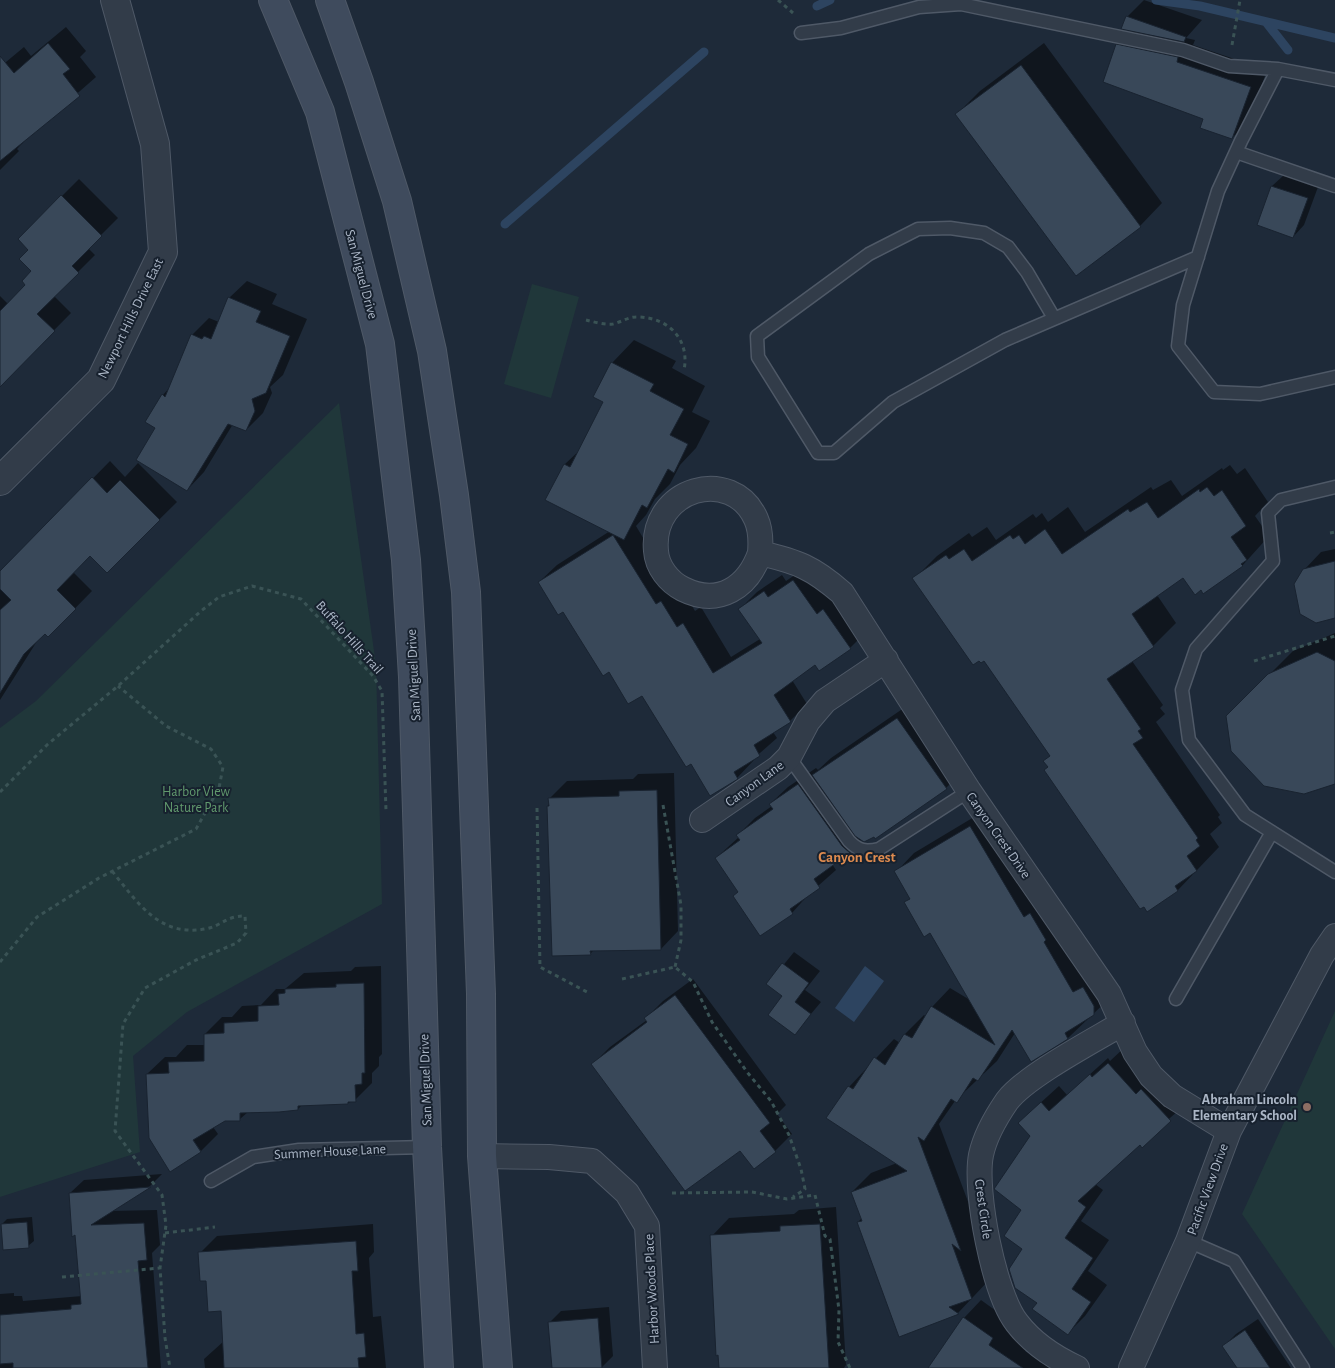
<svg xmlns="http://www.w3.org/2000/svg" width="1335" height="1368" viewBox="0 0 1335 1368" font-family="'Alegreya Sans',sans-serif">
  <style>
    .green { fill: #20373a }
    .water { fill: #2d4460 }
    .shadow { fill: #0007 }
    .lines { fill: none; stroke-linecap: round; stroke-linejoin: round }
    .stream { stroke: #2d4460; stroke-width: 9 }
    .building { fill: #394859; stroke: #192330 }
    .service-casing { stroke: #4f5967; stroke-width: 15 }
    .minor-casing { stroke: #4f5967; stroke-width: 26 }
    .tertiary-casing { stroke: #4f5967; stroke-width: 30 }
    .secondary-casing { stroke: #4f5967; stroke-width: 30 }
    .path { stroke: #3a5355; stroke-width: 3; stroke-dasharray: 4 4; stroke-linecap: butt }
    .service { stroke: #323c49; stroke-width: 12 }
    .minor { stroke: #323c49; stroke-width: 24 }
    .tertiary { stroke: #323c49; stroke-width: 28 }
    .secondary { stroke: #3f4b5d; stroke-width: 28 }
    .education-dot { fill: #8d6e63; stroke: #17212e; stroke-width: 2 }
    .labels { text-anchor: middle; stroke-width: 4; stroke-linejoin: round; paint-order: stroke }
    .street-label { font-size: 14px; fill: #abb6c6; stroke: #17212e }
    .park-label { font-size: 14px; fill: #61996d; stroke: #17212e }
    .poi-label { font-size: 14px; font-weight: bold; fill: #abb6c6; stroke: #17212e; text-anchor: end }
    .neighbourhood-label { font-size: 15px; font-weight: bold; fill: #de8b4f; stroke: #17212e }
  </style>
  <rect width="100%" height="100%" fill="#1e2a39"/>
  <path class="green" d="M532 284 579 297 551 398 504 384Z
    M339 403 376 665 382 904 187 1012 133 1056 140 1152 0 1197V728L36 701Z
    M1335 1011V1349L1242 1214Z"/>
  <path class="water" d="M865 966 884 981 854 1022 835 1008Z"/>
  <path class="shadow" d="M1144 0 1202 20 1186 38 1195 40 1193 45 1267 70 1249 121 1232 138 1117 45 1132 30 1127 17Z
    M66 27 86 51 80 57 96 77 31 134 17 149 19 151 0 170V67L24 47 31 56Z
    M1044 43 1162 203 1140 226 957 114 980 91Z
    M1284 175 1318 187 1304 225 1293 237 1259 224 1272 186Z
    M79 179 118 218 88 248 95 255 54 296 71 313 0 385V296L8 304 27 285 33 271 30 250 19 239Z
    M247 281 277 294 272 304 307 319 283 375 270 387 272 393 263 413 246 430 233 424 204 472 187 490 156 428 163 395 170 387 192 335 209 318 219 322 229 298Z
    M634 340 676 361 672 368 705 386 692 412 710 421 696 448 680 465 670 484 655 499 646 515 636 526 673 588 679 584 695 611 701 607 731 657 760 639 740 609 757 592 782 575 786 581 811 564 868 630 850 648 820 670 815 663 792 680 807 704 790 721 773 732 777 738 753 759 754 760 737 778 642 695 609 670 539 582 557 565 610 531 547 499 565 464 581 449 605 401 612 363Z
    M110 461 125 477 138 463 177 502 107 571 90 554 73 572 92 591 48 636 45 632 39 638 0 700V573Z
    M1230 465 1237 474 1245 468 1268 502 1255 516 1269 536 1242 566 1184 576 1157 595 1176 623 1153 646 1132 661 1163 705 1160 708 1165 714 1156 722 1220 815 1218 817 1222 823 1210 834 1219 847 1178 890 1148 910 1045 761 1051 755 985 659 914 579 937 556 969 533 972 537 987 527 996 540 1033 514 1036 518 1042 513 1048 522 1068 507 1085 532 1151 487 1153 490 1171 480 1182 496 1222 468 1223 470Z
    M1335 549V617L1304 570 1321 552Z
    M1335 633V783L1228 716 1293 651Z
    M914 701 963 771 946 788 874 835 862 839 832 864 836 870 809 894 792 913 739 891 716 858 739 837 738 835 755 818 772 806 770 804 788 787 816 768 818 770 831 758Z
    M674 773 678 931 661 949 594 950 590 954 548 806 550 798 567 781 633 779 638 774Z
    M989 808 1113 995 1068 1038 1031 1061 1015 1033 997 1061 955 1101 939 1124 979 1231 974 1236 990 1279 958 1313 900 1335 858 1222 862 1218 852 1192 871 1173 897 1163 849 1087 894 1039 900 1043 905 1034 924 1015 926 1017 932 1007 950 988 970 1000 930 931 905 903 911 897 896 872 914 853Z
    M794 952 820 971 805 990 821 1002 795 1033 784 996 768 984Z
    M381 966 382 1054 379 1057V1066L372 1073V1083L355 1100 348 1103 302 1105 298 1109 248 1112 240 1119 225 1120 213 1127 218 1134 201 1151 147 1074 165 1057H176L187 1045H205V1034L222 1017H232L242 1006 261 1005 276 989H285L304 973 351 971 355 967Z
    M693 979 786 1105 777 1114 792 1134 775 1151 740 1149 592 1065 610 1047 647 1020 646 1018 663 1001Z
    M1125 1047 1187 1103 1095 1184 1103 1190 1081 1221 1109 1240 1088 1271 1107 1285 1085 1316 1068 1333 1038 1303 1024 1248 1023 1210 1037 1106 1059 1086 1067 1095 1108 1058 1110 1061Z
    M162 1174 150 1186 110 1211 157 1210 160 1245 152 1253 161 1368H0V1294L14 1293V1296H22L23 1301 82 1296 76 1232 70 1193 84 1180Z
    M836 1207 846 1365 844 1368H720L712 1236 729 1218 794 1214 799 1210Z
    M32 1217 34 1241 28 1246 2 1224 7 1219Z
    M373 1224 374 1252 369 1258 373 1317 381 1316 386 1368H205L204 1359 224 1341 223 1310 207 1280 200 1253 217 1236Z
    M981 1300 1010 1321 1005 1327 1030 1344 1025 1351 1051 1368H929L964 1318Z
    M609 1307 613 1356 602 1367 553 1368 549 1323 561 1311Z
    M1258 1319 1291 1368H1239L1224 1346 1236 1334Z"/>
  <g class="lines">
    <path class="stream" d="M1156 0 1200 6 1335 38
      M817 6 830 0
      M1266 22 1288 50
      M505 224 704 52"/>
  </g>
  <path class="building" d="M1126 16 1186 37 1184 42 1121 29Z
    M48 43 70 69 63 74 80 96 0 161V56L14 73Z
    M1116 44 1178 57 1177 62 1251 87 1232 139 1200 128 1203 119 1103 82Z
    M1021 65 1141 227 1076 276 955 114Z
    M1271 186 1308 198 1293 238 1257 225Z
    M61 195 102 236 72 266 79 273 37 314 55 331 0 387V311L25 285 22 281 31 271 19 259 28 250 18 239Z
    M228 297 261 311 256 322 290 336 266 393 252 399 255 411 246 431 228 424 187 491 136 460 155 428 145 422 162 394 165 397 191 334 202 339 204 336 211 339Z
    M611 362 654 384 650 391 684 409 670 435 688 444 674 473 668 469 647 508 642 505 624 540 545 500 564 464 570 467 603 402 593 397Z
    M92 477 107 493 120 480 160 520 107 573 90 556 57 590 76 609 48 637 45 634 24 654 0 693V610L11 600 0 589V571Z
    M1207 487 1214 496 1222 490 1246 526 1231 537 1247 560 1241 564 1243 566 1203 594 1201 590 1195 595 1183 578 1132 614 1154 647 1107 679 1141 729 1138 731 1143 738 1133 744 1198 838 1196 840 1200 846 1187 856 1197 871 1175 886 1178 891 1147 912 1144 907 1140 909 1044 770 1048 767 1043 761 1050 756 984 661 981 663 979 661 973 665 912 578 946 555 949 559 964 549 972 561 1010 535 1013 539 1019 535 1025 544 1045 529 1062 554 1128 509 1130 512 1147 502 1158 518 1199 489 1200 492Z
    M613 535 656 604 661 601 677 627 683 623 713 673 762 643 738 609 764 591 768 597 793 580 817 614 823 609 851 649 819 671 815 665 774 695 791 722 754 745 760 756 734 772 738 779 710 796 691 764 686 767 642 696 628 704 609 672 603 676 563 612 558 615 538 582Z
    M1335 561V618L1316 623 1300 614 1294 584 1303 569Z
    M1317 652 1335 661V784L1304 794 1264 786 1231 751 1226 716 1268 674Z
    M897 718 947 789 875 839 874 837 864 842 855 836 812 775Z
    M798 784 842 846 850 853 814 879 820 888 790 909 793 914 760 936 733 896 738 892 715 858 740 840 736 835 773 809 769 804Z
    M657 790 661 950 590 951 591 955 552 956 547 806H549L548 798 619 796V791Z
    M970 826 1024 917 1030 913 1046 940 1044 942 1073 992 1083 987 1094 1006V1015L1065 1033 1068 1039 1031 1062 1012 1030 978 1081 973 1078 957 1103 951 1099 924 1141 918 1137 961 1251 952 1244 972 1299 949 1307 959 1314 899 1337 857 1222 862 1221 851 1192 907 1171 826 1118 848 1086 853 1089 874 1057 885 1065 904 1034 912 1038 931 1006 995 1045 930 933 924 937 904 902 910 899 894 871Z
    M782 963 809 983 795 1002 811 1014 795 1035 768 1015 782 996 766 984Z
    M364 983 365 1073H362V1084L355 1085 356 1102H348V1104L298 1106V1110L279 1112 240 1113V1121H225L193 1140 201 1152 170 1172 149 1138 146 1074 169 1073 168 1062 204 1061V1034L224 1033V1023L258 1021V1006L279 1005 278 994 285 993V989L336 987V984Z
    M675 995 770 1123 760 1131 776 1152 754 1169 740 1151 685 1191 591 1064 647 1022 644 1018Z
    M1108 1063 1136 1094 1141 1089 1171 1121 1142 1148 1140 1145 1078 1201 1086 1207 1065 1238 1093 1258 1072 1289 1091 1302 1068 1335 1032 1309 1037 1303 1015 1288 1009 1269 1022 1249 1004 1236 1021 1210 994 1189 1030 1136 1018 1123 1041 1102 1049 1111 1090 1074 1092 1077Z
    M151 1187 91 1225 144 1223 147 1260 138 1261 148 1368H13V1363L0 1364V1315L71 1309V1305L81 1304 75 1235 72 1237 69 1193Z
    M27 1222 29 1248 3 1250 1 1224Z
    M820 1224 829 1368H719L718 1355 716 1356 710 1235 780 1231V1226Z
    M356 1241 358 1271H352L356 1334 364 1333 366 1357 358 1358 359 1368H224L221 1311 208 1312 206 1281H200L198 1252Z
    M963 1317 993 1338 989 1345 1023 1368H928Z
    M598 1318 602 1368H552L548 1322Z
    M1245 1330 1270 1368H1237L1222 1346Z"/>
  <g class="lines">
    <g class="service-casing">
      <path id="service" d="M801 33 841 28 919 7 961 4 1183 50 1229 66 1278 69 1335 80
        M1278 69 1241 141 1218 191 1183 305 1178 346 1214 392 1260 394 1335 377
        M1236 152 1335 186
        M1054 318 1027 272 1008 247 984 233 950 228 918 229 869 254 757 336 758 357 818 453H834L893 402 1005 340 1198 257
        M1335 487 1281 500 1268 513 1273 561 1196 649 1182 690 1189 740 1245 815 1335 872
        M789 757 849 841C859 851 865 852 879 849L969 791
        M1176 999 1272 832
        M211 1181 253 1157 299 1150 427 1147
        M1188 1241 1234 1261 1303 1368"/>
    </g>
    <g class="minor-casing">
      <path id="minor" d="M760 553C748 587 719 607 683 589 669 582 657 567 656 551 650 488 732 465 756 519 761 530 761 541 760 553 798 562 812 567 842 593L969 791 1109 994 1135 1052 1151 1076 1172 1096 1229 1131
        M702 820 778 768 789 757 808 721 825 701 886 660
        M482 1156 549 1157 592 1161 627 1193 647 1226 655 1368
        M1077 1368C1053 1357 1033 1344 1017 1323 994 1294 974 1191 981 1155 985 1136 996 1117 1007 1101 1026 1076 1093 1041 1123 1023
        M1131 1368 1188 1241 1229 1131 1322 955 1335 936"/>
    </g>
    <g class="tertiary-casing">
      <path id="tertiary" d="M0 481 101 380 163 252 155 144 115 0"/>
    </g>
    <g class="secondary-casing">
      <path id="secondary" d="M273 0 320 112 380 344 406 560 413 677 427 1147 439 1368
        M330 0 359 82 397 201 432 351 454 495 466 592 481 994 482 1156 498 1368"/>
    </g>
    <path class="path" d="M778 0 793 13
      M1232 45 1240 0
      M586 320C594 322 604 325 613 324 622 322 629 316 639 317 669 318 690 340 684 370
      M1330 533 1335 532
      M1254 661 1335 636
      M0 792 48 744 118 686 201 611 219 597 252 586 301 599 373 676 382 691 386 811
      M663 805 681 905V940L675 967
      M537 808 540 967 589 993
      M112 871C138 903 159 937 205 929 222 926 225 916 245 916L246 933 237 943 196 960 145 988 123 1024 115 1131 162 1195 166 1225 160 1268 165 1338 170 1368
      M0 962 37 917 99 878 196 829 219 788 223 767 211 749 166 726 118 686
      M622 979 675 967 693 982 712 1022 747 1072 771 1101 789 1135 801 1169 805 1189 793 1197
      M672 1193 752 1192 787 1199 815 1195 825 1236 830 1239 839 1310 838 1342 850 1368
      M165 1233 215 1227
      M62 1277 160 1268"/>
    <use href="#service" class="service"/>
    <use href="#minor" class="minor"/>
    <use href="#tertiary" class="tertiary"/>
    <use href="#secondary" class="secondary"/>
  </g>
  <circle class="education-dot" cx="1307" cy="1107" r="5"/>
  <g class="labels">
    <g class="street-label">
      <text transform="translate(362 274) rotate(75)" y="5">San Miguel Drive</text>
      <text transform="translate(130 318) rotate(-64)" y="5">Newport Hills Drive East</text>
      <text transform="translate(350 637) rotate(48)" y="5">Buffalo Hills Trail</text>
      <text transform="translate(413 675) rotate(-93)" y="5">San Miguel Drive</text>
      <text transform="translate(754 783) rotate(-36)" y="5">Canyon Lane</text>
      <text transform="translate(999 835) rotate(55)" y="5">Canyon Crest Drive</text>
      <text transform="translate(425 1080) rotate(-92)" y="5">San Miguel Drive</text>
      <text transform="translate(330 1151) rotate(-3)" y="5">Summer House Lane</text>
      <text transform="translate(1207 1189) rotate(-70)" y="5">Pacific View Drive</text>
      <text transform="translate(984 1209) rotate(82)" y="5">Crest Circle</text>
      <text transform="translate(651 1289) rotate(-93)" y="5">Harbor Woods Place</text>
    </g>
    <g class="park-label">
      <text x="196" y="796">Harbor View<tspan x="196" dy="16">Nature Park</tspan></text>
    </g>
    <g class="poi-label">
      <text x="1297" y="1104">Abraham Lincoln<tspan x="1297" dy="16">Elementary School</tspan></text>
    </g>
    <g class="neighbourhood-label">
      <text x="857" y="862">Canyon Crest</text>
    </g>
  </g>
</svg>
